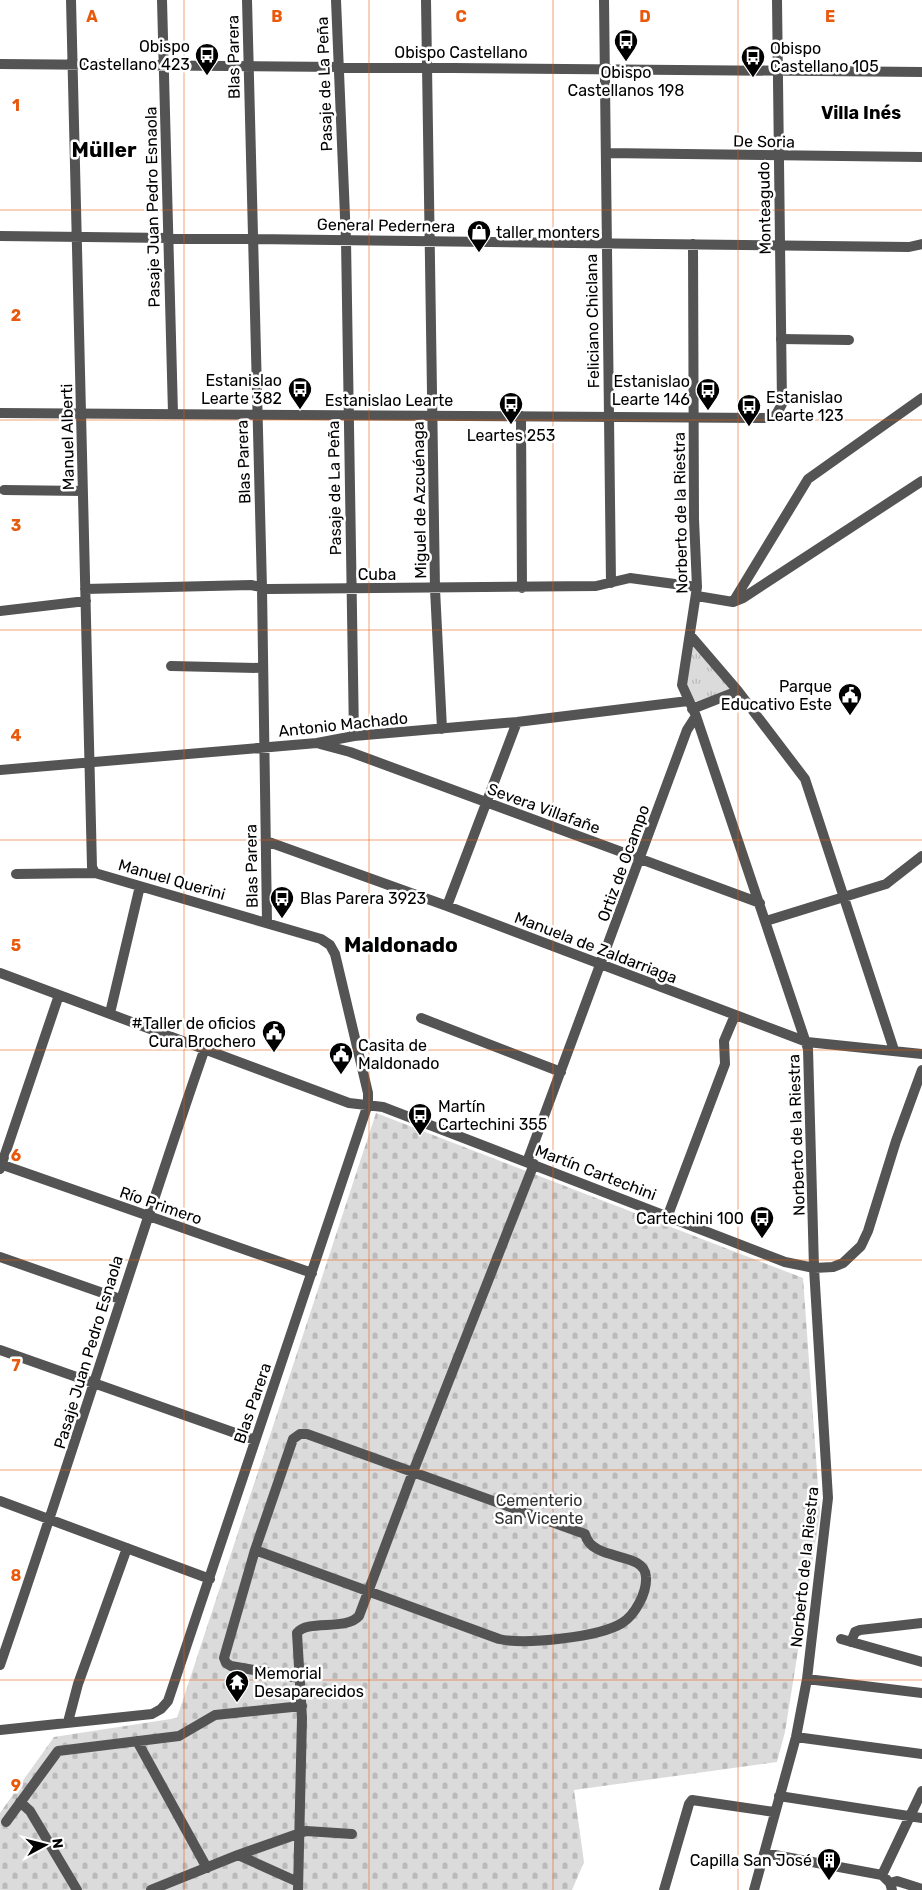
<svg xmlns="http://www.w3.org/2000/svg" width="922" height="1890" viewBox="0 0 922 1890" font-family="Rubik,sans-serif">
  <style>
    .grass { fill: url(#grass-tufts) }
    .cemetery { fill: url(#cemetery-stones) }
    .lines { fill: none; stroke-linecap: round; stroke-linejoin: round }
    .minor { stroke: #545454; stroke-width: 10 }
    .tertiary { stroke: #545454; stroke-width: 10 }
    .grid { fill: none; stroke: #e8590c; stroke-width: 1; stroke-opacity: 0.55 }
    .labels { text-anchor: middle; stroke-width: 5; stroke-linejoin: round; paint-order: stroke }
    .poi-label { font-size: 16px; fill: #000; stroke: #fff; text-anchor: end }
    .street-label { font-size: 16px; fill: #000; stroke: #fff }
    .park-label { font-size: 16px; fill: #323232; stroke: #fff }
    .neighbourhood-label { font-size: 18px; font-weight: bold; fill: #000; stroke: #fff }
    .district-label { font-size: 21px; font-weight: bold; fill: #000; stroke: #fff }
    .grid-label { font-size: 16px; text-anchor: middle; font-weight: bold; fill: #e8590c; stroke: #fff; stroke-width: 5; stroke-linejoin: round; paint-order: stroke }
  </style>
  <defs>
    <pattern id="grass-tufts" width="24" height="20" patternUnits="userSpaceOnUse" patternTransform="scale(1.25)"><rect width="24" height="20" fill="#dbdbdb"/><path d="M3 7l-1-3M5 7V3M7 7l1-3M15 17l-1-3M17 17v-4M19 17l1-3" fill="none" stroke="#bababa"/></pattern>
    <pattern id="cemetery-stones" width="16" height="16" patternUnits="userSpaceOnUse" patternTransform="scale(1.25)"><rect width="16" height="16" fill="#dbdbdb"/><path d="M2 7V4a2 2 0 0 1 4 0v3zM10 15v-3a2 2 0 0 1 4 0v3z" fill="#bababa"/></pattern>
  </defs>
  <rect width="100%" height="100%" fill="#fff"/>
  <path class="grass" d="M692 641 734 689 694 702 686 685Z"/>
  <path class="cemetery" d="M376 1113 803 1278 820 1513 785 1732 777 1762 574 1790 584 1862 572 1890H0V1813L54 1737 177 1718Z"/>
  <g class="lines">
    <path class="minor" d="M71 0 92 867 95 873
      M162 0 173 413
      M247 0 262 588 267 922
      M336 0 346 240 354 736
      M426 0 435 589 442 729
      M604 0 611 583
      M0 64 922 72
      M606 153 922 157
      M0 236 909 247 922 244
      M693 244 694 519 697 587 682 685 696 716 808 1049 814 1268 828 1498 807 1679 796 1737 754 1890
      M781 339 849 340
      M521 416 522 588
      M4 490 83 491
      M85 589 251 585 269 589 596 586 630 578 697 587
      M697 596 733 602
      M733 602 808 479 922 398
      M733 602 743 598 922 481
      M0 611 86 601
      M690 635 738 691 805 779 894 1050
      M171 666 261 668
      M692 709 738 691
      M320 744 350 752 760 903
      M0 770 317 743 354 736 517 722 688 701
      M266 841 447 906 807 1042 922 1054
      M447 906 517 722
      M766 921 886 884 922 856
      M0 973 349 1103 383 1107 785 1262 814 1268 833 1267 843 1263 861 1246 868 1231 896 1141 922 1070
      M110 1013 140 886
      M421 1018 561 1072
      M527 1162 687 730 696 716
      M0 1164 312 1273
      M0 1169 59 995
      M668 1215 725 1064 724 1041 735 1015
      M0 1257 120 1299
      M0 1350 255 1440
      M0 1501 210 1579
      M255 1550 499 1639C525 1645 600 1637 622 1623 635 1615 647 1593 646 1577 645 1550 592 1563 585 1534L307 1434H300L293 1439 255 1550 224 1658 226 1663 231 1666 299 1678
      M841 1639 922 1662
      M851 1642 855 1632 860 1630 922 1623
      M0 1665C71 1460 134 1253 205 1048
      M807 1679 922 1693
      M68 1722 78 1684 127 1548
      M0 1730 152 1714 161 1709 168 1701 368 1104V1093L335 954 330 945 321 939 95 873 16 874
      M796 1737 922 1754
      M137 1741 207 1868
      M779 1796 922 1818
      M20 1802 30 1811 77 1890
      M6 1822 58 1751 179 1736 215 1715 302 1706
      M764 1853 882 1875 890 1883 892 1890
      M238 1855 306 1831 352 1834
      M882 1875 922 1791
      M890 1883 897 1881 922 1889
      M151 1890 238 1855 298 1882
      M298 1890 302 1718 297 1633C307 1619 346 1631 359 1616L413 1472 534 1164
      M664 1890 689 1804 692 1800 774 1812"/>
    <path class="tertiary" d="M0 413 770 418 776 415 782 404 777 0"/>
  </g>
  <path class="grid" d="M184 0V1890M369 0V1890M553 0V1890M738 0V1890M0 210H922M0 420H922M0 630H922M0 840H922M0 1050H922M0 1260H922M0 1470H922M0 1680H922"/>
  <defs>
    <g id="bus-pin" transform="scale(1.25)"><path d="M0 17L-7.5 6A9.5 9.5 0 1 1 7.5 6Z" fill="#000" stroke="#fff"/><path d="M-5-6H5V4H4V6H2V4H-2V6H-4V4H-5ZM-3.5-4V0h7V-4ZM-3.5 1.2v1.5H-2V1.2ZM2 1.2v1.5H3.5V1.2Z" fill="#fff"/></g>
    <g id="shop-pin" transform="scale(1.25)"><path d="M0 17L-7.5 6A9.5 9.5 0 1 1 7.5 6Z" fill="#000" stroke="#fff"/><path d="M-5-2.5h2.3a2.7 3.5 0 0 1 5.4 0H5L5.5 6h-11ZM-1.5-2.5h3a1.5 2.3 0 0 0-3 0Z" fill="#fff"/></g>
    <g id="civic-pin" transform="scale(1.25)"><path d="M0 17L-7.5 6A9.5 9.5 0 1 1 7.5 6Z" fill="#000" stroke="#fff"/><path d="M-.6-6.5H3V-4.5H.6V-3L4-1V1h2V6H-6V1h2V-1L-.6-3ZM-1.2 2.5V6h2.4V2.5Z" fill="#fff"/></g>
    <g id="temple-pin" transform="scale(1.25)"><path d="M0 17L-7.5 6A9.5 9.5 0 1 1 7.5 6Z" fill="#000" stroke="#fff"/><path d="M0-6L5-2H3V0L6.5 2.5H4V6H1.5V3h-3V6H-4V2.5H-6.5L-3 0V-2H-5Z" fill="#fff"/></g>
    <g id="building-pin" transform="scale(1.25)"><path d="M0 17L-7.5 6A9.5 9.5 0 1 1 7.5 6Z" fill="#000" stroke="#fff"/><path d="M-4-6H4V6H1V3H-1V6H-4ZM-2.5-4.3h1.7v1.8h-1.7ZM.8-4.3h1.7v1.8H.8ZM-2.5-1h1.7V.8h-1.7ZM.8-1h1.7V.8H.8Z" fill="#fff"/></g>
  </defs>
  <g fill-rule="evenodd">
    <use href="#bus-pin" x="626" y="41"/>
    <use href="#bus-pin" x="207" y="55"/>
    <use href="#bus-pin" x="753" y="57"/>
    <use href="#shop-pin" x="479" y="232"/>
    <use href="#bus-pin" x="300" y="389"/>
    <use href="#bus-pin" x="708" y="390"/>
    <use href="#bus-pin" x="511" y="404"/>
    <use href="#bus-pin" x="749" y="406"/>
    <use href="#civic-pin" x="850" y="695"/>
    <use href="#bus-pin" x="282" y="898"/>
    <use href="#civic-pin" x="274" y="1032"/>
    <use href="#civic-pin" x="341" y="1054"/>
    <use href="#bus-pin" x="420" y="1115"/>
    <use href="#bus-pin" x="762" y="1218"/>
    <use href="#temple-pin" x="237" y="1682"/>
    <use href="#building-pin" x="829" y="1860"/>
  </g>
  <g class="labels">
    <g class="poi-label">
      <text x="190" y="52">Obispo<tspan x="190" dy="18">Castellano 423</tspan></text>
      <text x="770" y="54" text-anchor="start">Obispo<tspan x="770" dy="18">Castellano 105</tspan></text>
      <text x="626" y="78" text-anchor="middle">Obispo<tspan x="626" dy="18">Castellanos 198</tspan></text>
      <text x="496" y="238" text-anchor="start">taller monters</text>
      <text x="282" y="386">Estanislao<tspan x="282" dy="18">Learte 382</tspan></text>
      <text x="690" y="387">Estanislao<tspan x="690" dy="18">Learte 146</tspan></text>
      <text x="766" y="403" text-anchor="start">Estanislao<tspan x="766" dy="18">Learte 123</tspan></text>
      <text x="511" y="441" text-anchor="middle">Leartes 253</text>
      <text x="832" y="692">Parque<tspan x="832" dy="18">Educativo Este</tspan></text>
      <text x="300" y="904" text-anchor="start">Blas Parera 3923</text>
      <text x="256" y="1029">#Taller de oficios<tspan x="256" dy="18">Cura Brochero</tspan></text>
      <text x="358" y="1051" text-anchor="start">Casita de<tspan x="358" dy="18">Maldonado</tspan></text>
      <text x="438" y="1112" text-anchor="start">Martín<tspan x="438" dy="18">Cartechini 355</tspan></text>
      <text x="744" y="1224">Cartechini 100</text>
      <text x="254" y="1679" text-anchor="start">Memorial<tspan x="254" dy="18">Desaparecidos</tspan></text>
      <text x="812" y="1866">Capilla San José</text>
    </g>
    <g class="street-label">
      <text x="461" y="58">Obispo Castellano</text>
      <text transform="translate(233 57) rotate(-91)" y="6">Blas Parera</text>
      <text transform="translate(324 84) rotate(-92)" y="6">Pasaje de La Peña</text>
      <text transform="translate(764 141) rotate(1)" y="6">De Soria</text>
      <text transform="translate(152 207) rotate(-91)" y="6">Pasaje Juan Pedro Esnaola</text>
      <text transform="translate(764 208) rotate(-91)" y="6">Monteagudo</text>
      <text transform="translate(386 225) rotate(1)" y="6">General Pedernera</text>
      <text transform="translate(592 321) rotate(-91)" y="6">Feliciano Chiclana</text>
      <text x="389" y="406">Estanislao Learte</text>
      <text transform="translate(67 437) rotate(-91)" y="6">Manuel Alberti</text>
      <text transform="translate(243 462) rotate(-92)" y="6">Blas Parera</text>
      <text transform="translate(334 488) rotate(-91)" y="6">Pasaje de La Peña</text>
      <text transform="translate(419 500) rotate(-91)" y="6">Miguel de Azcuénaga</text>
      <text transform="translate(680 513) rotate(-91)" y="6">Norberto de la Riestra</text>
      <text x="377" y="580">Cuba</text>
      <text transform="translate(343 724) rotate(-6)" y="6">Antonio Machado</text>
      <text transform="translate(544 808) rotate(20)" y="6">Severa Villafañe</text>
      <text transform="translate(623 863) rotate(-70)" y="6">Ortiz de Ocampo</text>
      <text transform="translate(251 866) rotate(-91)" y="6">Blas Parera</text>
      <text transform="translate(172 879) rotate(16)" y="6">Manuel Querini</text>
      <text transform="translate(596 947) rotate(21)" y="6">Manuela de Zaldarriaga</text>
      <text transform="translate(796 1135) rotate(-92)" y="6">Norberto de la Riestra</text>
      <text transform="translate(596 1172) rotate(21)" y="6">Martín Cartechini</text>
      <text transform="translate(161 1205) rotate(19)" y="6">Río Primero</text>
      <text transform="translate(88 1352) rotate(-73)" y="6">Pasaje Juan Pedro Esnaola</text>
      <text transform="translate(252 1403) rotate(-71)" y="6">Blas Parera</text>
      <text transform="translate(804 1567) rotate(-84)" y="6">Norberto de la Riestra</text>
    </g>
    <g class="park-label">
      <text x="539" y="1506">Cementerio<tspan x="539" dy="18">San Vicente</tspan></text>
    </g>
    <g class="neighbourhood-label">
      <text x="861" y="119">Villa Inés</text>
    </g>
    <g class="district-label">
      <text x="104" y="157">Müller</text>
      <text x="401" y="952">Maldonado</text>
    </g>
  </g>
  <g class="grid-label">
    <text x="92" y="22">A</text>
    <text x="277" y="22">B</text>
    <text x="461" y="22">C</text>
    <text x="645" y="22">D</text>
    <text x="830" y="22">E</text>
    <text x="16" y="111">1</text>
    <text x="16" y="321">2</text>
    <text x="16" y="531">3</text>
    <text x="16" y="741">4</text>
    <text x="16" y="951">5</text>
    <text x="16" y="1161">6</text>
    <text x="16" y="1371">7</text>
    <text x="16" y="1581">8</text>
    <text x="16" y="1791">9</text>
  </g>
  <g transform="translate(45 1845) rotate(83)" stroke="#ffffff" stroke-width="4" paint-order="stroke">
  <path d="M0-4L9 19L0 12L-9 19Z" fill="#000000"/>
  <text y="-8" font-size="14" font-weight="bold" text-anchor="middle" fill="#000000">N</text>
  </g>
</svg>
